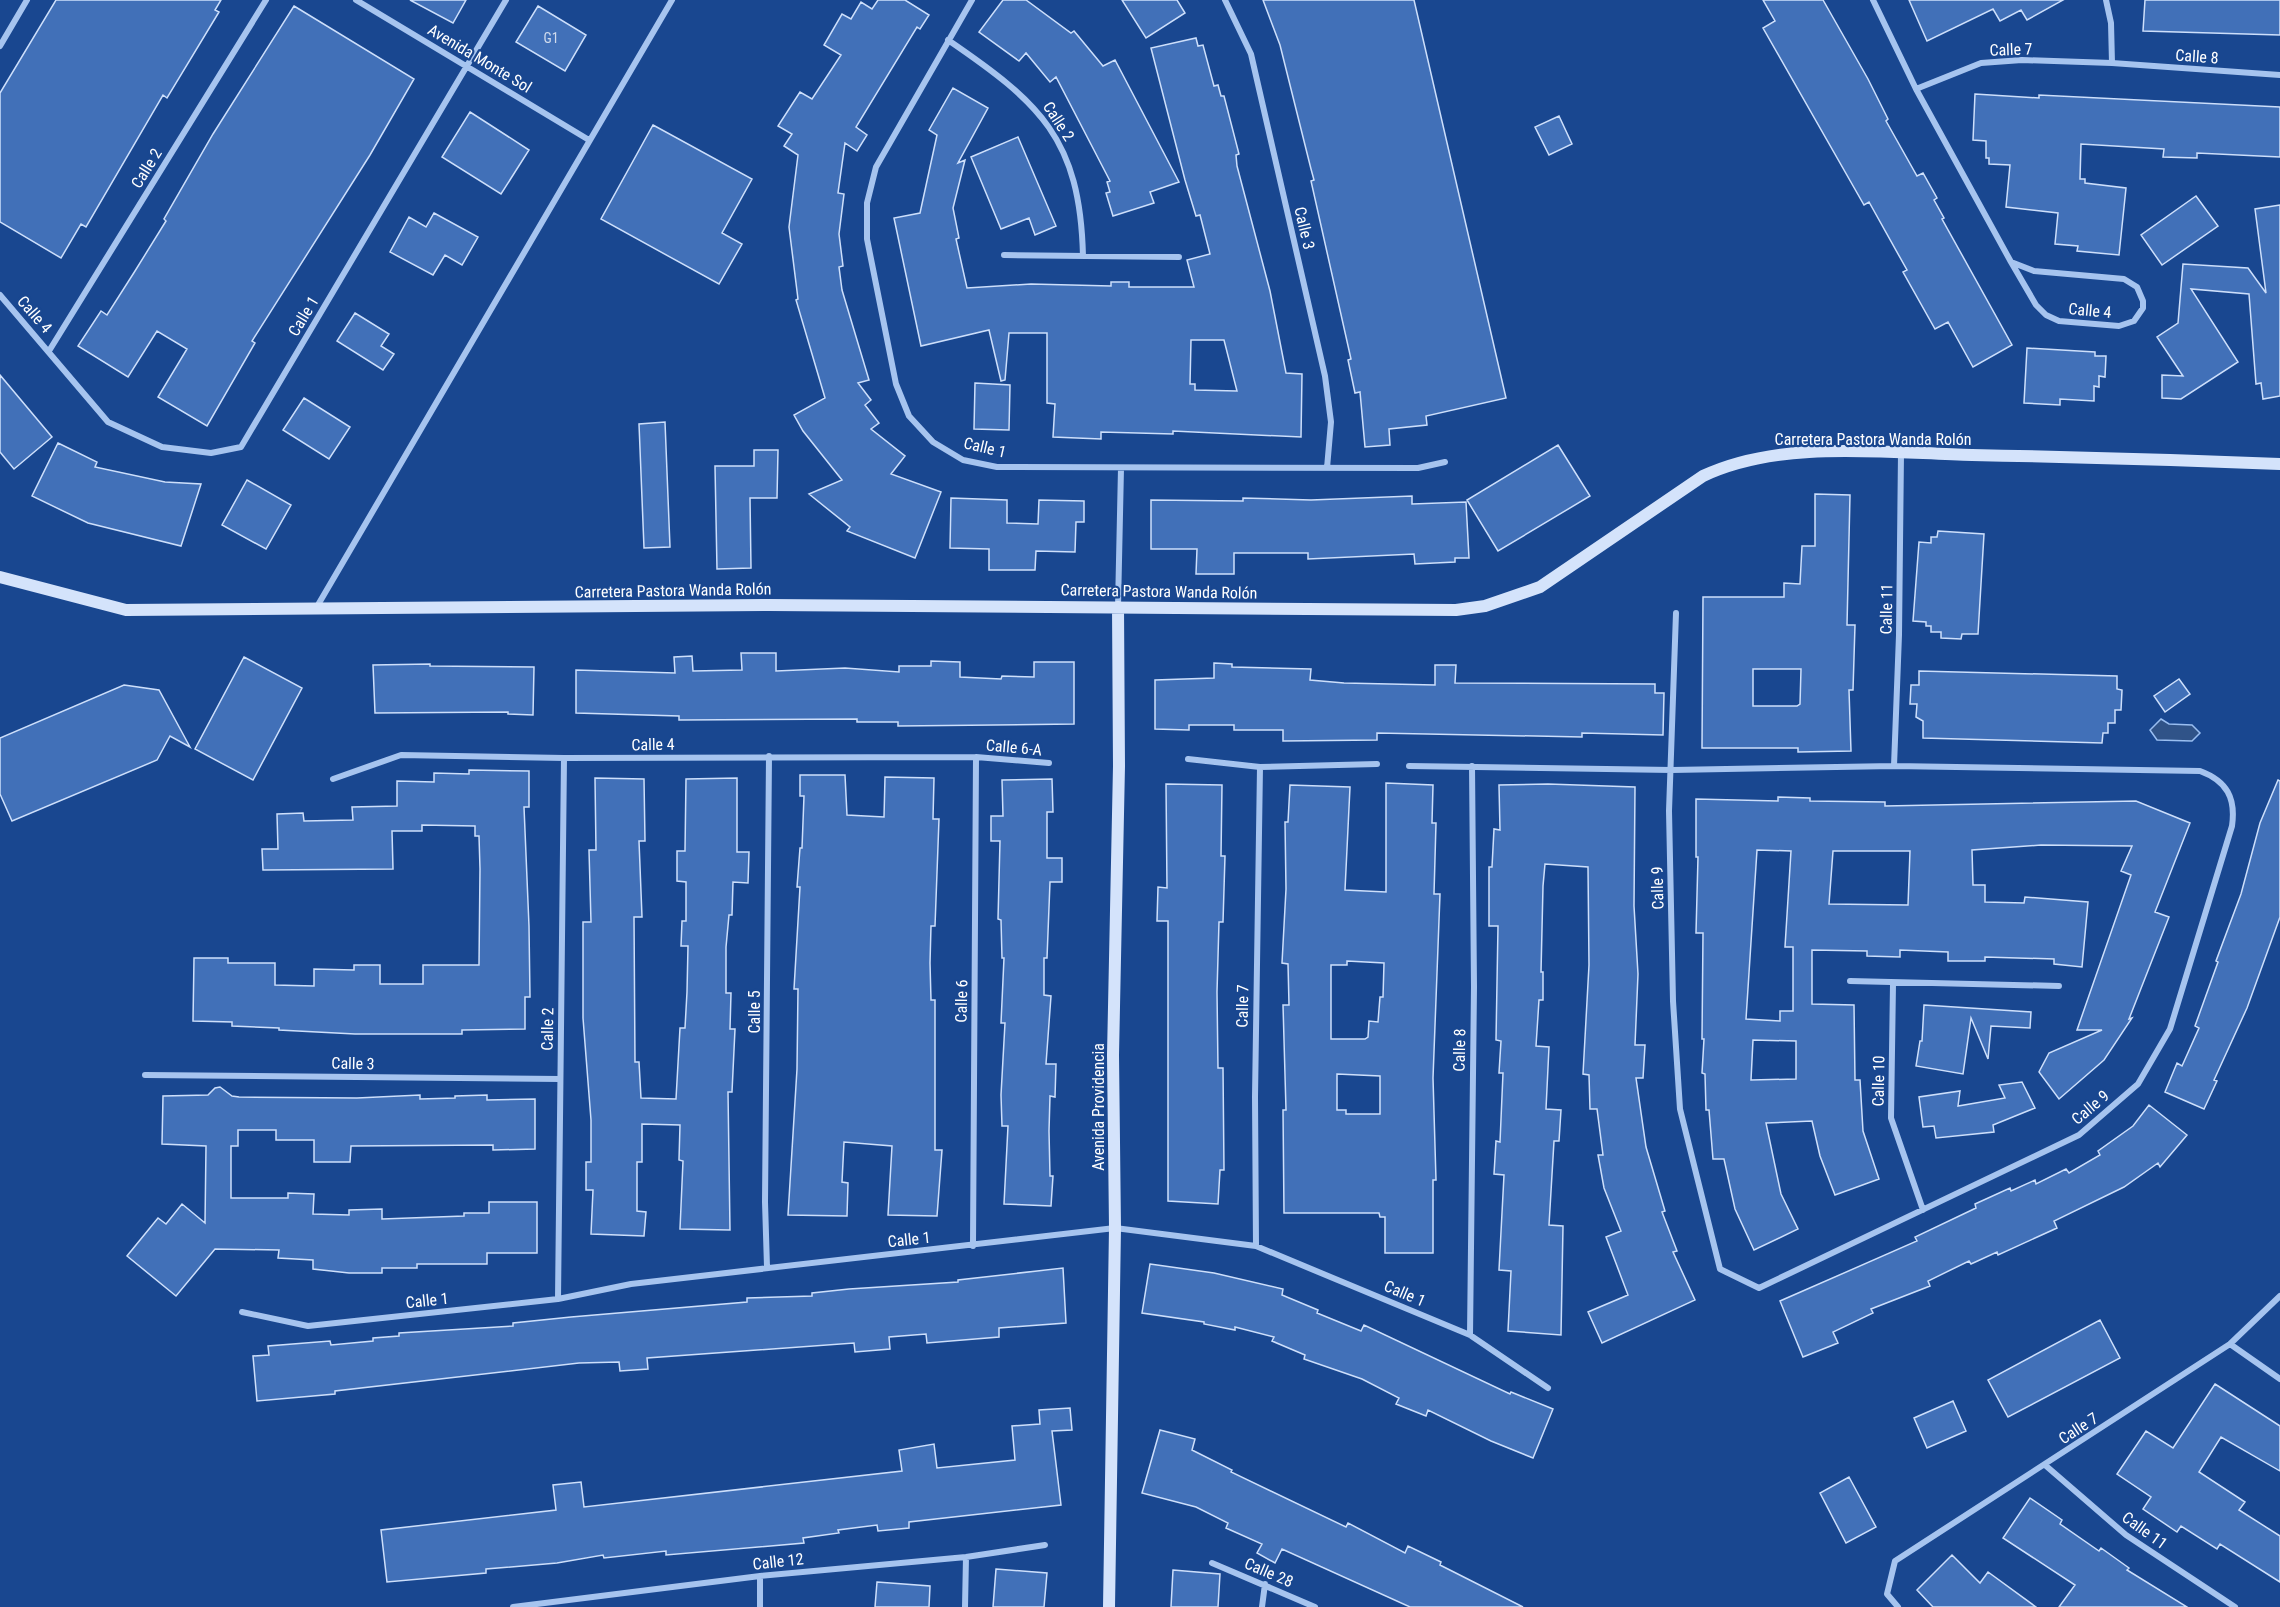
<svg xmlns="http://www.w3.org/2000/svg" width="2280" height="1607" viewBox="0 0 2280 1607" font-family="'Roboto Condensed',sans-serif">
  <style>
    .water { fill: #305388; stroke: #99bef1; stroke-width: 1.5 }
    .building { fill: #4170b8; stroke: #cddffb; stroke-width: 1.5; fill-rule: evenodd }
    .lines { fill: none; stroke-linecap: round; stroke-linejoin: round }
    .street { stroke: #a6c4ef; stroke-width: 6 }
    .secondary { stroke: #d4e3fb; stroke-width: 12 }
    .labels { text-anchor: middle; stroke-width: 4.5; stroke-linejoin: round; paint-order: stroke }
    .number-label { font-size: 14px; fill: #d0dbed }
    .street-label { font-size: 16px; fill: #fff; stroke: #194790 }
  </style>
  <rect width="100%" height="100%" fill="#194790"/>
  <path class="water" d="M2161 719 2169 724 2192 725 2200 733 2192 741 2157 740 2150 730Z"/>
  <path class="building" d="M56 0H221L215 10 219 12 167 98 163 95 86 227 81 224 61 258 0 222V93Z
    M410 0H466L453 23Z
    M878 0H905L929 15 920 29 917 27 856 127 867 135 857 151 845 143 838 193 844 194 839 234 843 266 839 267 842 290 869 380 858 383 871 400 865 405 879 423 871 429 905 456 891 474 941 492 915 558 847 531 850 527 809 494 842 480 803 431 794 415 825 398 796 300 798 299 789 227 798 155 784 146 792 134 778 126 800 92 812 99 841 55 824 45 842 14 851 19 861 2 872 9Z
    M1003 0H1026L1071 33 1074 31 1103 66 1115 60 1179 182 1150 192 1154 203 1113 216 1106 193 1110 192 1107 182 1110 181 1056 77 1050 82 1026 53 1019 61 979 32Z
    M1122 0H1177L1185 13 1146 38Z
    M1263 0H1414L1506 398 1426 416 1427 425 1389 429 1390 445 1365 447 1360 392 1355 393 1348 360 1351 359 1311 181 1314 180 1311 169 1280 45Z
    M1763 0H1823L1868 79 1888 119 1886 121 1917 176 1923 173 1937 198 1934 200 1944 218 1942 219 2012 345 1973 367 1948 322 1935 329 1903 272 1907 270 1869 202 1864 205 1763 28 1775 21Z
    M1909 0H2063L2027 20 2021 10 2000 21 1993 9 1927 41Z
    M2145 0H2280V35L2143 31Z
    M294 6 414 79 370 155 252 341 255 343 207 426 158 397 187 349 157 331 128 377 78 346 101 311 107 315 135 271 166 221 164 219 213 134Z
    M538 6 586 35 565 71 516 42Z
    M1196 38 1198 46 1203 45 1214 86 1218 85 1221 96H1224L1239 154 1236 155 1237 166 1270 291 1286 373 1302 374 1301 437 1173 431V434L1101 432V439L1053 437 1055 404 1047 403V333H1009L1005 380 1001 381 989 330 921 346 894 218 920 213 937 135 929 130 953 88 988 108 958 163 965 160 953 208 959 238 956 239 967 288 1031 284 1111 286V282H1129V287H1194L1187 260 1210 254 1200 215 1196 216 1185 180 1151 48ZM1191 340H1224L1237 391 1195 390V384H1190Z
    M1975 94 2039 98V95L2280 107V157L2197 153V158L2163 157 2164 149 2081 144 2080 179H2085V183L2126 188 2119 255 2077 251 2078 246 2055 244 2058 213 2006 207 2010 165 1989 164V158H1986V141L1973 140Z
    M470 112 529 150 501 194 442 157Z
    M1559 116 1572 144 1549 155 1535 127Z
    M653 125 752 179 722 233 742 244 719 284 601 219Z
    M1018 137 1056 226 1035 235 1029 218 1001 229 971 157Z
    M2196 196 2218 226 2162 265 2141 235Z
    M2280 205V396L2263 399 2261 383 2256 384 2249 294 2191 289 2238 362 2181 399 2162 398V375L2183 376 2157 337 2178 323 2183 264 2248 268 2266 293 2255 209Z
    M434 213 478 237 462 265 445 255 433 275 390 252 409 217 426 227Z
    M355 313 389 334 381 346 394 354 383 370 337 341Z
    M2027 348 2095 352V356H2106L2105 377 2099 376V387L2094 386V401L2060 399V405L2024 403Z
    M0 375 52 437 14 469 0 452Z
    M975 383 1010 385 1009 430 974 429Z
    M304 398 350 427 329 459 283 430Z
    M665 422 670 547 644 548 639 424Z
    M58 443 97 462 95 467 165 482 201 484 181 546 88 523 32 496Z
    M1558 445 1590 496 1498 551 1467 500Z
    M754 450H778L777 498H750L751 568 717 569 715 466H754Z
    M247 480 291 505 266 549 222 525Z
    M1815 494 1850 495 1847 625H1855L1853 690H1849L1851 751 1798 752V748H1702L1703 597H1784V583L1800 584 1802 546H1815ZM1753 669H1801L1800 704 1797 706H1753Z
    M1412 496V504L1466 502 1469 558H1455V562L1415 564 1414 554 1308 559V553H1234V574H1196L1197 549H1151V500L1243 501V498L1311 500Z
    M951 498 1007 500V523L1038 524 1039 500 1084 501V522H1076L1075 552 1036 551 1035 570H989V549L950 548Z
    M1938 531 1984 534 1978 634H1962L1961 639 1941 638V632H1931V626H1926V622L1913 621 1919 542 1931 543V537H1937Z
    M741 653H776V671L845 668 899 672V666H931V661L960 662V677L1001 679 1002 676 1034 677V662H1074V724L898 726V722H857V719L679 720V716L576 713V670L675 673 674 657 692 656 693 671 742 670Z
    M244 657 302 688 253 780 195 749Z
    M1214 663 1232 664V667L1311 669 1310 680 1344 683 1435 685V665H1456L1455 683 1655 684V693H1664L1663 735 1582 733V737L1377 733V740L1283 741V730H1234V725H1189V730L1155 729V680L1214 678Z
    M430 664V666L534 667 533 715 508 714V712L375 713 373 665Z
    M1919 671 2117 676V689L2122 690 2121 710H2115V723H2108V733H2103L2102 743 1923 738V721L1916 717 1917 704H1910L1911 685H1919Z
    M2179 679 2190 694 2165 712 2154 696Z
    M124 685 159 690 190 747 170 736 157 760 12 821 0 794V738Z
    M469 770 529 771V807H524L529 926 530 997H525V1029L462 1030V1034H355L279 1030V1028L232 1026V1022L193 1021 194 958H228V963H275V985L314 986V969L354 970V965H380V984H423V965H479L480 869 479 836H475V826L422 825V831H392L393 869 263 870 262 849H278L277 814 303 813 304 821 353 820 352 807 397 806V781L434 782V773L469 774Z
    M800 775H845L847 815 884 817 885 777 934 778 933 819H939L935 926H931L930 963 931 1000H935V1150H942L937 1216 888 1215 892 1146 844 1142 842 1182 848 1183 847 1216 788 1215 797 1069 798 989H794L800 887H797L800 848H802L804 796H800Z
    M595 778 644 779 645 841H639L642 917H634L635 1062H639L641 1098 676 1099 680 1028H685L687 992 688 946H681L682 921H686V882L677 881V851H685L686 779 737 778V852H749L748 883 733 882 732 915H729L726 947V993H731L730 1029H735L732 1092H728L730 1230 680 1229 683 1161 679 1160 680 1125 642 1124V1162H637V1211L646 1212 644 1236 591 1234 593 1190H586V1162H591V1120L583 1018V922H591L589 850H596Z
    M1052 779 1053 812H1047V858H1062V882H1050L1047 958H1044V995L1051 996 1046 1064H1056L1055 1097 1050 1096 1049 1131 1050 1176H1053L1051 1206 1004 1204 1008 1126H1002L1001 1095 1005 1023H1001L1004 958H1002L1001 920 998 919 1000 841H991V816H1003L1002 780Z
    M2278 780 2280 781V917L2247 1008 2214 1080 2217 1081 2204 1109 2165 1092 2177 1063 2182 1066 2199 1028 2195 1026 2218 962 2216 961 2241 894 2260 823Z
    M1386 783 1433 785 1432 823H1436L1434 894H1440L1433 1078 1436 1180H1433V1253H1385V1217H1380L1379 1213H1284L1283 1110H1286L1283 1005H1289L1288 964 1282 963 1286 889 1285 822H1288L1290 785 1350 787 1345 890 1386 892ZM1347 961 1384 963 1383 997H1380L1378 1022 1369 1021 1368 1037 1365 1039H1331V965H1347ZM1337 1074 1380 1076V1114H1346V1110H1337Z
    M1166 784 1222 785 1221 856H1225L1223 922H1219L1217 992 1218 1068H1223L1224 1170H1220L1218 1204 1168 1201V921H1157L1158 887 1167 888Z
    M1548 784 1635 787 1634 906 1638 974 1635 1045H1645L1643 1078H1636L1646 1147 1665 1211 1662 1212 1677 1251 1673 1252 1695 1300 1602 1343 1588 1312 1628 1295 1606 1237 1621 1231 1604 1188 1598 1155H1603L1597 1109H1590L1589 1075 1583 1074 1589 965 1588 867 1545 864 1543 886 1541 972H1543V1000H1539L1536 1046 1549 1047 1546 1109 1561 1110 1559 1141H1554L1549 1225 1563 1226 1561 1335 1508 1331 1511 1271 1499 1270 1504 1175 1494 1174 1496 1141 1500 1142 1503 1073H1499L1501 1041 1496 1040 1498 926H1489V867H1492L1494 829 1500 830 1499 785Z
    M1778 797 1810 798V801L1885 802V806L2136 801 2190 823 2155 912 2169 917 2129 1019 2132 1018 2104 1060 2059 1099 2039 1072 2049 1053 2102 1030H2077L2131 875 2121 871 2132 846 2041 845 1972 850 1973 885H1985V902L2024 903 2025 897 2088 902 2082 967 2054 964V959L1985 957V961H1948V952L1900 950V957L1867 956V951L1812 950V1004L1854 1005 1855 1080H1860L1863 1131 1879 1179 1835 1195 1820 1156 1812 1121 1766 1123 1781 1194 1798 1229 1754 1250 1735 1209 1724 1159H1713L1709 1110H1706L1705 1074 1702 1073 1704 1039H1702L1703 933H1696L1698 857H1696V799L1778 801ZM1757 850 1791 851 1785 947H1793V1011H1780V1021L1746 1019ZM1833 851H1910L1908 905 1829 904ZM1753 1040 1796 1041V1079L1751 1080Z
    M1924 1005 2031 1012 2030 1028 1991 1026 1988 1059 1971 1018 1963 1074 1916 1066 1920 1041H1922Z
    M2022 1082 2035 1108 1993 1125 1994 1132 1936 1138 1934 1126 1923 1127 1919 1097 1960 1091 1958 1106 2005 1098 1999 1085Z
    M220 1087 232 1096 239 1097 357 1098 420 1095V1099L455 1098V1096L487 1095V1100L535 1099V1149L493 1150V1145L351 1146 350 1162H314V1140H276V1130H238V1146H231V1198H288V1193L314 1194 313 1214 349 1215V1210L382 1209V1219L464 1216V1213H489V1202H537V1253H487V1264H417V1268H382V1273H349L313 1269V1260L278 1258 279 1250 215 1249 176 1296 127 1256 158 1218 166 1224 182 1204 205 1223 206 1146 162 1144 163 1096 208 1095 215 1088Z
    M2149 1105 2187 1135 2160 1167 2158 1163 2124 1187 2054 1221 2057 1228 1998 1255 1997 1252 1971 1264 1969 1261 1928 1281 1930 1286 1871 1309 1873 1313 1833 1332 1838 1343 1803 1357 1780 1301 1917 1241 1915 1237 1976 1208 1975 1204 2010 1188 2011 1191 2035 1180 2036 1184 2066 1169 2069 1173 2100 1155 2098 1151 2133 1126Z
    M1150 1264 1214 1273 1283 1289 1282 1295 1318 1310 1317 1313 1361 1331 1364 1325 1510 1394 1511 1392 1553 1409 1533 1458 1491 1441 1428 1410 1426 1416 1396 1404 1399 1398 1362 1379 1304 1359 1305 1355 1272 1341 1274 1337 1235 1327V1330L1204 1324V1322L1142 1313Z
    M1063 1268 1066 1323 999 1328V1337L927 1343 926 1334 889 1337 890 1349 855 1352 854 1343 647 1358 648 1369 620 1371 619 1362 579 1363 335 1391V1394L257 1401 253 1356 269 1355 268 1346 330 1341 331 1345 373 1341V1338L399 1336V1333L513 1326V1323L571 1317 747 1302V1298L812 1296V1293L849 1289 958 1282V1280Z
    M2100 1320 2120 1358 2008 1417 1988 1380Z
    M2215 1384 2280 1426V1471L2221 1437 2199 1472 2245 1502 2239 1510 2280 1536V1582L2220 1544 2217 1549 2181 1526 2177 1532 2143 1509 2151 1497 2117 1474 2146 1431 2173 1448Z
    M1953 1401 1966 1431 1927 1448 1914 1418Z
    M1070 1408 1072 1430 1052 1431 1061 1505 909 1522V1528L878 1531 877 1525 838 1530 839 1533 803 1538 804 1543 666 1555V1551L604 1558 603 1555 557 1563 486 1569V1573L387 1582 381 1530 556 1510 553 1485 581 1482 584 1507 902 1471 899 1450 934 1444 937 1468 1015 1460 1012 1426 1040 1424 1039 1410Z
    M1160 1430 1195 1439 1192 1450 1232 1470 1231 1472 1346 1527 1348 1523 1405 1553 1408 1546 1441 1562 1440 1565 1523 1607H1410L1282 1549 1275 1563 1257 1553 1262 1544 1226 1528 1228 1523 1196 1507 1142 1493Z
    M1849 1477 1876 1527 1846 1543 1820 1493Z
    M2030 1498 2062 1520 2060 1524 2099 1551 2101 1548 2129 1568 2127 1570 2187 1607H2059L2075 1585 2003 1538Z
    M1952 1555 1980 1583 1988 1572 2036 1607H1933L1917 1590Z
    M996 1569 1047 1573 1044 1607H993Z
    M1173 1570 1220 1574 1218 1607H1171Z
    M877 1582 930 1586 929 1607H875Z"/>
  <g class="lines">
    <path class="street" d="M356 0 589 140
      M972 0 876 167 867 203V239L896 384 909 416 933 442 963 460 997 467 1418 468 1445 462
      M1225 0 1251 54 1325 376 1331 422 1327 468
      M1873 0 1916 89 2011 262
      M2106 0 2111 23 2112 63
      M948 40C1040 103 1080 138 1083 256
      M0 46 27 0
      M1916 89 1981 63 2022 60 2112 63 2280 75
      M1004 255 1179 257
      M2011 262 2034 271 2124 279 2137 287 2143 301V308L2134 321 2119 326 2059 321 2046 315 2036 305Z
      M0 295 108 422 162 447 211 453 241 447 506 0
      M49 351 266 0
      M1118 607 1121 468
      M315 610 672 0
      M1188 759 1260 767 1377 764
      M1409 766 1672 770 1894 766 2200 771C2227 781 2236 798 2232 826L2170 1029 2138 1084 2079 1135 1759 1288 1720 1269 1680 1109 1673 1001 1669 811 1676 613
      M1894 766 1899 635 1901 453
      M333 779 401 755 564 758 976 757 1049 763
      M1850 981 2059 986
      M1893 984 1891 1118 1923 1210
      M145 1075 560 1079
      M973 1246 976 757
      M1256 1246 1255 1097 1260 767
      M767 1267 765 1202 769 756
      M558 1299 564 758
      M242 1312 308 1326 558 1299 631 1284 1115 1228 1256 1246 1470 1335 1548 1388
      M1470 1335 1474 987 1472 766
      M2230 1344 2280 1379
      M2045 1465 2126 1535 2235 1607
      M1212 1563 1315 1607
      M513 1607 760 1576 966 1557 1045 1545
      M760 1607V1576
      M965 1607 966 1557
      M1262 1607 1265 1584
      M1898 1607 1887 1594 1895 1561 2230 1344 2280 1296"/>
    <path class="secondary" d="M0 577 126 610 769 605 1456 610 1485 606 1540 587 1703 476C1781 439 1886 453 1972 455 2074 457 2177 460 2280 464
      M1109 1607 1115 1228 1113 1055 1119 766 1118 607"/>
  </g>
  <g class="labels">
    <g class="number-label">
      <text x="551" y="43">G1</text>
    </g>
    <g class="street-label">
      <text transform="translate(2011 49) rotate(-2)" y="6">Calle 7</text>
      <text transform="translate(2197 56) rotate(4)" y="6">Calle 8</text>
      <text transform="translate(480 58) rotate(31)" y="6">Avenida Monte Sol</text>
      <text transform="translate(1059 121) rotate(57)" y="6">Calle 2</text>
      <text transform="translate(146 168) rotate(-58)" y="6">Calle 2</text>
      <text transform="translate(1305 228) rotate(77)" y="6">Calle 3</text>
      <text transform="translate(2090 310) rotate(5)" y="6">Calle 4</text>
      <text transform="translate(35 314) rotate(49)" y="6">Calle 4</text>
      <text transform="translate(303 316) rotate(-59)" y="6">Calle 1</text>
      <text x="1873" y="445">Carretera Pastora Wanda Rolón</text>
      <text transform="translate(985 447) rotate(13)" y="6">Calle 1</text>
      <text transform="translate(673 590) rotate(-1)" y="6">Carretera Pastora Wanda Rolón</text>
      <text transform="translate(1159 591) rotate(1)" y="6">Carretera Pastora Wanda Rolón</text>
      <text transform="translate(1886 609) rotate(-89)" y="6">Calle 11</text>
      <text transform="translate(653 744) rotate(-1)" y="6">Calle 4</text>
      <text transform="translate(1014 747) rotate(5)" y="6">Calle 6-A</text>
      <text transform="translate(1657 888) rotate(-91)" y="6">Calle 9</text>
      <text transform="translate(961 1001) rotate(-89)" y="6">Calle 6</text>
      <text transform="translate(1242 1006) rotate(-89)" y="6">Calle 7</text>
      <text transform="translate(754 1012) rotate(-90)" y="6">Calle 5</text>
      <text transform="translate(547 1029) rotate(-89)" y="6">Calle 2</text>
      <text transform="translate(1459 1050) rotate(-89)" y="6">Calle 8</text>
      <text transform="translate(353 1063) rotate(1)" y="6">Calle 3</text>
      <text transform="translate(1878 1081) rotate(-89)" y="6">Calle 10</text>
      <text transform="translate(1098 1107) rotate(-90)" y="6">Avenida Providencia</text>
      <text transform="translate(2090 1107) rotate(-40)" y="6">Calle 9</text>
      <text transform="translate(909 1239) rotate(-6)" y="6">Calle 1</text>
      <text transform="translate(1405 1293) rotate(23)" y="6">Calle 1</text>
      <text transform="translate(427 1300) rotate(-6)" y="6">Calle 1</text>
      <text transform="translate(2078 1428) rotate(-33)" y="6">Calle 7</text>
      <text transform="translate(2145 1530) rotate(36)" y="6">Calle 11</text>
      <text transform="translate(778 1561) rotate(-6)" y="6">Calle 12</text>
      <text transform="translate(1269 1572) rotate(23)" y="6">Calle 28</text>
    </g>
  </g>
</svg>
